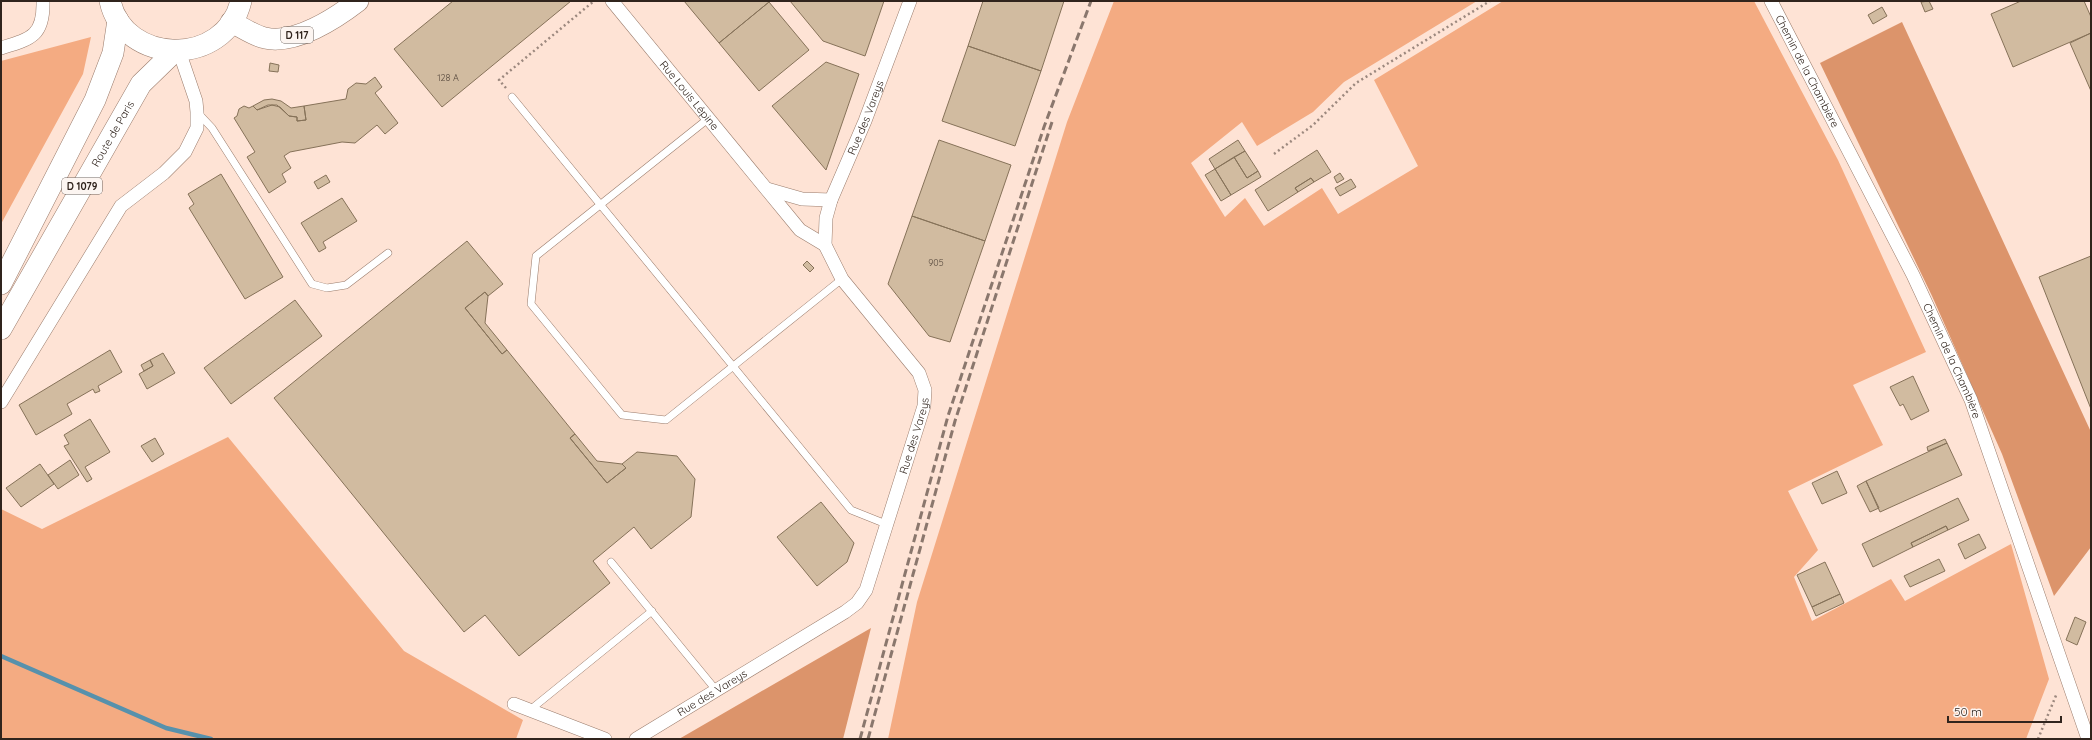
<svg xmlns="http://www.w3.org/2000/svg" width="2092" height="740" viewBox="0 0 2092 740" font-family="Quicksand,sans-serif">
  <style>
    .green { fill: #f4ab82 }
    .forest { fill: #dc946b }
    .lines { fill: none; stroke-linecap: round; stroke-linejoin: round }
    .stream { stroke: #5791ac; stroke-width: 4.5 }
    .building { fill: #d1bba0; stroke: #867259 }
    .lane-casing { stroke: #9a7c6c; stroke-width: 8 }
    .street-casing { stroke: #9a7c6c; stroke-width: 14 }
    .primary-casing { stroke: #9a7c6c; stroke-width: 22 }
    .path { stroke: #9c887e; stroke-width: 2.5; stroke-dasharray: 2 3; stroke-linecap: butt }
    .lane { stroke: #fff; stroke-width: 7 }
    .street { stroke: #fff; stroke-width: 13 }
    .primary { stroke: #fff; stroke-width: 21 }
    .rail { stroke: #8a776d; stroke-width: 3; stroke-dasharray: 8 4; stroke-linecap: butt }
    .labels { text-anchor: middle; stroke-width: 4; stroke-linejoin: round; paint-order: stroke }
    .number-label { font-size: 9px; fill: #584a3e }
    .shield { fill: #fcf5f1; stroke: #6d635d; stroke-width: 1 }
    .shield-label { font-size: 10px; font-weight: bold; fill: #30241d }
    .street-label { font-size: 11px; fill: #30241d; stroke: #fcf5f1 }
  </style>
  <rect width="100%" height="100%" fill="#fee3d5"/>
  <path class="green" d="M1114 1H1477L1344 82 1313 112 1257 146 1242 122 1191 163 1225 217 1245 198 1264 226 1322 188 1338 214 1418 166 1374 80 1503 1H1754L1838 160 1926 352 1853 385 1883 445 1788 491 1818 550 1794 577 1812 621 1891 579 1905 601 2011 544 2049 679 2026 739H888L917 602 1067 122Z
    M91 37 83 74 1 224V61Z
    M228 437 404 651 523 720 516 739H1V509L42 529Z"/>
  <path class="forest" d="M1902 22 2091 432V547L2054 596 2002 454 1932 296 1820 63Z
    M871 628 843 739H679Z"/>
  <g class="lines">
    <path class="stream" d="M1 656 166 728 211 739"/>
  </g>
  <path class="building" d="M453 1H571L442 107 394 49Z
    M684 1H768L769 2 719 43Z
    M790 1H884L865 56 823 41Z
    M983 1H1064L1041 71 968 46Z
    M1929 1 1933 9 1925 12 1921 2Z
    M2021 1H2084L2091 17V33L2013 67 1991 14Z
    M769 2 809 50 759 91 719 43Z
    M1882 7 1887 16 1873 24 1868 15Z
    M2091 33V91L2070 43Z
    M968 46 1041 71 1015 146 942 121Z
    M826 62 859 74 826 170 772 106Z
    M270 63 279 65 278 72 269 71Z
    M375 77 382 87 375 93 398 123 385 134 377 125 355 143 342 142 290 152 284 156 291 168 282 174 286 182 269 193 247 157 255 152 234 118 237 116 239 109 244 106 249 108 253 106 257 110 272 105 280 107 289 116 297 117V121L306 120 304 106 346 99 348 89 356 83 366 84Z
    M272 99 281 101 291 108 304 106 306 120 297 121V117L289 116 277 105H268L257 110 253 106 264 100Z
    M939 140 1011 165 985 241 912 216Z
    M1238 140 1245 151 1215 169 1209 159Z
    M1317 150 1331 172 1314 182 1311 178 1295 188 1298 192 1268 211 1255 190Z
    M1245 151 1258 171 1247 178 1234 157Z
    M1234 157 1247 178 1258 171 1261 177 1231 195 1215 169Z
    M1215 169 1231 195 1221 201 1205 175Z
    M1340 173 1344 179 1337 183 1334 177Z
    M221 174 283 277 245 299 189 208 194 204 188 194Z
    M326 175 330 182 318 189 314 182Z
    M1311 178 1314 182 1298 192 1295 188Z
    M1351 179 1356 187 1340 196 1335 188Z
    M342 198 357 221 323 242 326 248 319 252 301 223Z
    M912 216 985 241 950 342 929 336 888 284Z
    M467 241 503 284 488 296 485 292 465 308 502 354 507 350 575 434 570 438 607 483 626 468 622 464 637 452 677 456 695 479 691 517 651 549 634 527 593 561 610 583 519 656 485 615 464 632 274 398Z
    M2091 256V409L2039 277Z
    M807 261 814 268 810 272 803 265Z
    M485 292 488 296 485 323 507 350 502 354 465 308Z
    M295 300 322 336 231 404 204 368Z
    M110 350 122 372 98 386 100 391 95 393 93 389 67 404 72 414 36 435 19 405Z
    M163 353 175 373 147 389 139 374 153 366 150 360Z
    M150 360 153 366 144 371 141 365Z
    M1913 376 1929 411 1911 420 1903 404 1900 406 1890 387Z
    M90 419 110 452 85 467 92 479 87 482 64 446 69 444 64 435Z
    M575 434 597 461 622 464 626 468 607 483 570 438Z
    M155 438 164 454 152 462 141 446Z
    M1945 439 1947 443 1928 451 1927 447Z
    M1947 443 1962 475 1880 512 1866 481Z
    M70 460 79 475 58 489 48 475Z
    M40 464 54 484 21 507 6 488Z
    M1837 471 1847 493 1822 504 1812 483Z
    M1866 481 1879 508 1870 512 1857 486Z
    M1958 498 1969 520 1948 530 1946 526 1911 543 1913 547 1873 567 1862 544Z
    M821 502 854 543 847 562 817 586 777 537Z
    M1946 526 1948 530 1913 547 1911 543Z
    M1979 534 1986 548 1965 559 1958 544Z
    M1939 559 1945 571 1910 587 1904 576Z
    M1825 562 1840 594 1812 607 1797 575Z
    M1840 594 1844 603 1816 616 1812 607Z
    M2075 617 2086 622 2077 645 2066 640Z"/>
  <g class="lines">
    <g class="lane-casing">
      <path id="lane" d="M512 97 851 510 886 524
        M197 112 212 128 312 284 327 288 346 285 388 253
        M709 118 536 256 531 304 622 415 666 420 842 279
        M611 562 716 690
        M530 710 652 611"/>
    </g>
    <g class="street-casing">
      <g id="street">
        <path id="s1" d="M612 1 800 230 825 245"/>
        <path id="s2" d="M1771 1 1913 275 1971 400 2088 739"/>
        <path d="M1 48C31 39 44 36 43 1"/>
        <path d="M767 189 802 199 831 200"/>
        <path d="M1 402 121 206 164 173 185 152 197 128V112L196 101 179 51"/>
        <path d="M514 704 605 739"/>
        <path id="s3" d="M636 739 845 612 857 603 866 590 924 406 925 390 919 373 842 279 825 245 826 218 831 200 865 121 910 1"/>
      </g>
    </g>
    <g class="primary-casing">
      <g id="primary">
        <path d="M110 1C124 65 225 68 241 1"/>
        <path d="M231 22C242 27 254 36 265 38 295 45 336 18 358 1"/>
        <path d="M1 284 95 100 113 53 118 20"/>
        <path id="s4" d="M1 329 141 84 175 51"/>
      </g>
    </g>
    <path class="path" d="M506 88 499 80 594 1
      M1274 154 1313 125 1356 83 1490 1
      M2038 739 2057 693"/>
    <use href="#lane" class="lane"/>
    <use href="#street" class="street"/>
    <use href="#primary" class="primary"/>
    <path class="rail" d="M860 739 948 416 1044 127 1091 1
      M868 739 955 421 1052 122"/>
  </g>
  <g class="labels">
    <g class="number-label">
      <text x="448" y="81">128 A</text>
      <text x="936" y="266">905</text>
    </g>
    <g class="shield">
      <rect x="281" y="27" width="32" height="16" rx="3"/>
      <rect x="62" y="178" width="40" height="16" rx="3"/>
    </g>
    <g class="shield-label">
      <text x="297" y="39">D 117</text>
      <text x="82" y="190">D 1079</text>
    </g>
    <g class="street-label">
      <text dy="4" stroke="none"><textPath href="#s2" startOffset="79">Chemin de la Chambière</textPath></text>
      <text dy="4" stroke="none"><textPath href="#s1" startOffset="122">Rue Louis Lépine</textPath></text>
      <text dy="4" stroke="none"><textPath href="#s3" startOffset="797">Rue des Vareys</textPath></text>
      <text dy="4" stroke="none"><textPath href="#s4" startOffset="225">Route de Paris</textPath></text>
      <text dy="4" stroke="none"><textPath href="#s2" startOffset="403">Chemin de la Chambière</textPath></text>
      <text dy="4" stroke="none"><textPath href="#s3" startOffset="437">Rue des Vareys</textPath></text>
      <text dy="4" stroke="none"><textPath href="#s3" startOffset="89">Rue des Vareys</textPath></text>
    </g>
  </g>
  <rect width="2092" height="740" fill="none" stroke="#30241d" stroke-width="4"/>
  <path d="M1948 716v6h113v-6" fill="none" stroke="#30241d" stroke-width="2"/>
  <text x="1954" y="716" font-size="12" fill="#30241d" stroke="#fcf5f1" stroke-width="3" paint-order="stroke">50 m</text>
</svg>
